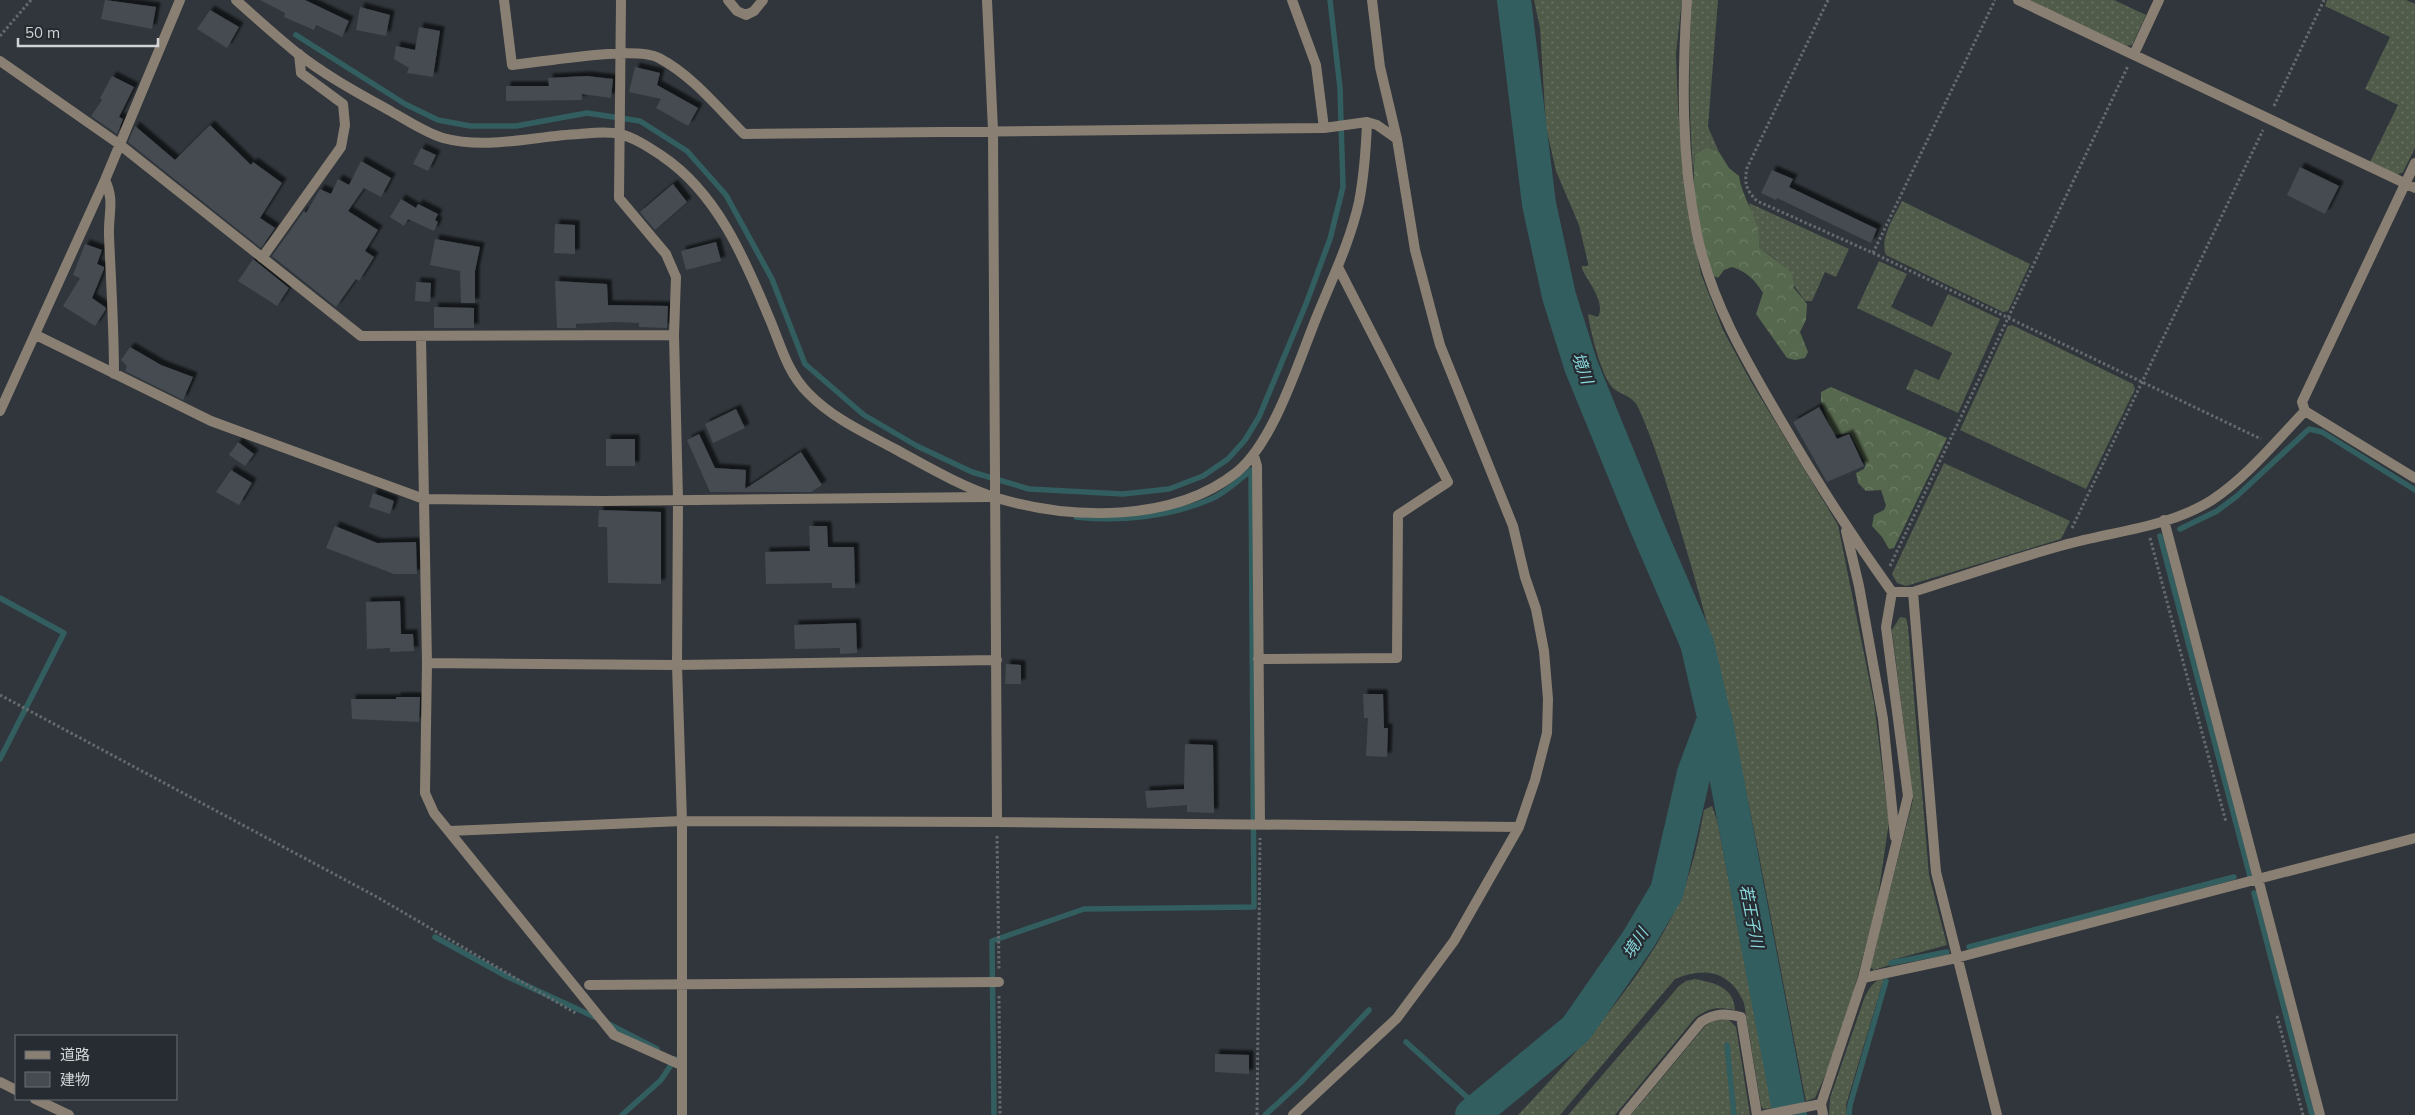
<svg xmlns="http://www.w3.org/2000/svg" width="2415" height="1115" viewBox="0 0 2415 1115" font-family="Mulish,'Noto Sans JP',sans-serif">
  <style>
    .grass { fill: url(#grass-dots) }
    .forest { fill: url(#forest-crowns) }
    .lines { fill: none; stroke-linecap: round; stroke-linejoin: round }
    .stream { stroke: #335e60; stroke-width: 5.5 }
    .river { stroke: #335e60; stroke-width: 34 }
    .building { fill: #454b51; filter: url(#shadow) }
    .path { stroke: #646a6e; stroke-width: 3; stroke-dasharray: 2.5 2.5; stroke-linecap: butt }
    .street { stroke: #8a7f73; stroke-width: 10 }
    .labels { text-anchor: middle; stroke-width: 4.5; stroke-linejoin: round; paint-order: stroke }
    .water-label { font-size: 16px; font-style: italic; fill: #8ad9dd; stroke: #262c31 }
  </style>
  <defs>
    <pattern id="grass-dots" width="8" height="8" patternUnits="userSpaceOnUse" patternTransform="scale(1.25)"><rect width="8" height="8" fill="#505b4a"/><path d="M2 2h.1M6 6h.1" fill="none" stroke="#687263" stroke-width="1.8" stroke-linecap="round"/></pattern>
    <pattern id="forest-crowns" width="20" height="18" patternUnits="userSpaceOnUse" patternTransform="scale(1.25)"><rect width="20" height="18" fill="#56684e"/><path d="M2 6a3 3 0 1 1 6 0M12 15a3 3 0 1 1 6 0" fill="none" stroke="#6d7d67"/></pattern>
    <filter id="shadow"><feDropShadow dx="4.5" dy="-4.5" stdDeviation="1" flood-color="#0009"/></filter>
  </defs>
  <rect width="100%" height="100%" fill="#30363b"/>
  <path class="grass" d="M1534 0H1682L1676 53 1678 109 1687 203 1701 274 1723 330 1750 380 1838 525 1874 703 1889 822 1877 903 1848 1013 1833 1058 1815 1098 1806 1101C1769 915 1740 727 1685 545 1671 499 1658 451 1638 407 1633 396 1621 395 1613 388 1601 376 1590 330 1588 314L1598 317C1606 302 1588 282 1582 269V266H1588V263L1579 225 1556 171 1546 127 1540 28Z
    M1692 0H1718L1708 127 1719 152 1706 147 1695 155 1693 170C1689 113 1688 57 1692 0Z
    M2026 0H2114L2146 15 2132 45 2127 46Z
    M2327 0H2406L2415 4V148L2403 172 2397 175 2370 162 2398 105 2365 89 2390 37 2325 6Z
    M1902 201 2030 264 2008 311 2003 312 1886 255C1879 238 1895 216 1902 201Z
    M1749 203 1849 249 1836 277 1825 272 1812 301H1805L1775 259 1759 247C1761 230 1751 218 1749 203Z
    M1879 261 1907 274 1891 307 1932 327 1948 294 2000 319 1958 413 1906 389 1915 369 1939 380 1952 353 1857 308Z
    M2012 325 2133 384 2135 389 2086 489 1960 430 2008 326Z
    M1944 463 2070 521 2061 539 1906 586 1897 583 1892 574Z
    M1900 617 1906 618 1908 626 1929 875 1947 945 1892 960 1890 965 1874 970 1870 967 1913 800 1892 630Z
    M1712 806 1717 820 1773 1108 1763 1109 1761 1106 1744 1003C1731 972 1705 966 1675 979L1560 1115H1518C1576 1054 1652 970 1683 892 1693 865 1699 838 1704 810Z
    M1884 978 1846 1105 1847 1115H1829L1830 1098 1864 999C1868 990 1873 980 1884 978Z
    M1695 979C1715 983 1734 987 1735 1010 1718 1007 1709 1007 1695 1018L1615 1115H1568L1679 986 1686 981Z
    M1716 1019H1728L1736 1027 1750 1115H1736L1729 1044 1725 1043 1732 1115H1631L1705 1026Z"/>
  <path class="forest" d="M1706 147 1719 152 1729 168 1739 176C1742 200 1762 221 1759 247L1792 273 1794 288 1807 304 1806 320 1800 332 1808 352 1805 358 1795 360 1787 358 1756 314 1763 293C1755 280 1746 271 1732 267L1724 270 1718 278 1712 275C1702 237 1690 195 1695 155Z
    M1831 387 1947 438 1894 548 1889 549 1882 537 1872 526 1874 515 1884 510 1886 505 1881 490 1866 491 1858 483 1856 473 1864 469 1866 465 1850 433 1833 435 1821 401V392Z"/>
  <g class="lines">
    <path class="stream" d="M296 35 405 104 438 120 470 126H516L587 113 640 121 687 151 726 195 772 279 805 364 864 415 917 446 972 472 1029 489 1123 494 1169 489 1203 476 1228 459 1245 440 1259 417 1306 304 1330 239 1343 187 1340 88 1330 0
      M2180 529 2217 511 2237 496 2309 429 2322 432 2415 490
      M2160 536 2250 876
      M0 598 64 633 0 759
      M2254 893 2312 1115
      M435 937 506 976 599 1019
      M1969 947 2234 877
      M1891 963 1947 952
      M607 1023 657 1049
      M1406 1042 1479 1108
      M1727 1045 1734 1115
      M622 1115 661 1080 675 1059
      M994 1115 992 941 1084 909 1254 907 1251 470C1239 480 1225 493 1211 499 1169 517 1120 522 1076 517
      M1265 1115 1300 1083 1369 1010
      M1849 1115 1850 1105 1886 981"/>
    <path class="river" d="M1514 0 1539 204 1559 296 1581 366 1646 525 1697 643 1715 721V717
      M1715 717 1790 1115
      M1472 1115 1576 1029 1638 940 1667 891 1694 773 1715 717"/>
  </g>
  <path class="building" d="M105 0 156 7 152 29 101 19Z
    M260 0H305L349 21 342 37 316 25 314 30 284 17 285 13Z
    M360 7 390 15 386 36 356 30Z
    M210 10 239 27 227 48 197 29Z
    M419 27 440 31 433 77 407 73 409 68 394 59 396 46 415 50Z
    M635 67 660 73 657 85 698 108 688 126 656 108 661 99 629 92Z
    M112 76 134 87 119 117 123 119 117 134 91 116 102 100 100 98Z
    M587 76 613 79 611 98 582 94V100L506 101V86H549L548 78Z
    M210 125 251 165 253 162 282 183 260 218 275 228 261 248 128 142 135 126 175 160Z
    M421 148 436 155 428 171 413 164Z
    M361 161 391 178 381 197 364 188 348 211 378 230 365 251 374 257 359 281 356 279 336 307 272 256 304 211 306 213 320 189 331 194 338 179 349 185Z
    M2300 167 2339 186 2325 214 2287 195Z
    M1772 170 1793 179 1789 187 1877 229 1871 243 1777 198 1776 200 1761 193Z
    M673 184 687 202 655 230 640 212Z
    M401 199 416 208 418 204 438 214 435 220 438 222 434 231 408 219 404 226 390 217Z
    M555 224 575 225V254L554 253Z
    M435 239 480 247 475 271V303H461L460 271 430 265Z
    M716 242 721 261 686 270 681 251Z
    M85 244 102 250 97 264 104 267V269L92 298 105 307 106 309 95 326 63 306 80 278 73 275Z
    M253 259 289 288 277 306 238 281Z
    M555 281 607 284 608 305 668 306 667 328 639 327V323L615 322 576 324V328H557Z
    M416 282 431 283 430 302 415 301Z
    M434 307 474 308V328H434Z
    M130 347 161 365 193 377 183 400 125 371 127 366 121 360Z
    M1819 407 1837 439 1849 434 1864 466 1827 482 1793 422Z
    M736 409 745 428 713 443 705 424Z
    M699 434 715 468 746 470 745 489 801 452 822 485 811 492H710L687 440Z
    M606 439H635V466H606Z
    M238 442 254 454 245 466 229 455Z
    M231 470 252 483 239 505 216 492Z
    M373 493 394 501 390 514 369 507Z
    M599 510 661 512V584L608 583 607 527H598Z
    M335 526 377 543 416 542 417 574H394L326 548Z
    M809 526H827L828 547H854L855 588H832V583L766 584 765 552 810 551Z
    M400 601 401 634H413L414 651 390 652V648L367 649 366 602Z
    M856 623 857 653 840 654V648L795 649 794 625Z
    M1006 664 1021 665V684H1005Z
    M1363 694H1383L1384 728H1388L1387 757 1366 756 1368 718H1364Z
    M396 697H420L419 722 352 719 351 699H396Z
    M1185 744 1213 745 1214 813 1187 812V805L1147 808 1145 791 1184 789Z
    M1215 1054 1249 1055V1074L1215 1072Z"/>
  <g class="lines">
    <path class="path" d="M1828 0 1747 168C1744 183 1746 190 1757 201L1873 253 2261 439
      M0 36 31 0
      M2274 106 2324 0
      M1873 253 1995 0
      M2072 528 2263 130
      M2150 538 2226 822
      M1890 566 2128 66
      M0 695 377 897 577 1014
      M997 836 999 969
      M999 996 1000 1115
      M2277 1016 2303 1115
      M1257 1115 1260 838"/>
    <path class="street" d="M236 0C256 18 276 36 297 53 326 76 360 94 392 112 408 121 426 133 443 138 487 150 535 136 579 134 592 133 607 131 619 134 634 137 650 148 662 156 716 192 744 257 768 315 780 342 786 371 808 393 832 418 865 433 895 449 928 467 962 487 997 498 1072 520 1173 523 1237 472 1274 442 1299 360 1317 316 1332 279 1350 242 1359 202 1364 176 1366 149 1367 122
      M504 0 512 65C543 62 636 45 659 58 693 76 718 108 744 134L1324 128 1367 122 1377 125 1397 139 1415 250 1440 345 1513 526 1525 577 1536 609 1544 651 1548 699 1547 733 1535 780 1519 827 1454 941 1397 1018 1293 1115
      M621 0 619 198 666 254 676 277 674 335 678 499 677 665 682 821V1115
      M728 0 737 11 746 15 754 11 763 0
      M987 0 993 130 997 822
      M1292 0 1316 65 1324 128
      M1372 0 1380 67 1397 139
      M1687 0C1682 78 1681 157 1697 234 1711 301 1745 359 1779 417 1814 477 1851 535 1892 592L1886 627 1908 796 1863 978
      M2018 0 2415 188
      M2134 54 2159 0
      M0 61 119 144 361 336 674 335
      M2415 163 2302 402 2305 411 2415 478
      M105 180C115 201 108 214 109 236 111 282 114 328 114 374
      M262 258 341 147 345 125 343 104 301 73 299 54
      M36 335 211 421 424 499 603 501 989 497
      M421 337 427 663 425 793 434 813 614 1035 681 1065
      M0 411 105 180 180 0
      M1254 456 1257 466 1260 825
      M2164 520 2320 1115
      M1846 531 1859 586 1883 719 1895 837
      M1892 592H1913C1963 576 2013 559 2064 545 2113 531 2168 528 2212 500 2248 476 2276 441 2305 411
      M1913 592 1936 872 1997 1115
      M1258 659 1397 658 1398 515 1448 482 1338 267
      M427 663 677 665 997 660
      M449 831 682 821 997 822 1519 827
      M589 985 999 982
      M0 1082 16 1090
      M35 1099 69 1115
      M1821 1104 1823 1115
      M1624 1115 1701 1022C1715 1013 1725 1013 1741 1017L1757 1115
      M1765 1115 1821 1104 1863 978 1956 958 2415 838"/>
  </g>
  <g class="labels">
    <g class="water-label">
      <text transform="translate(1583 368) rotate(70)" y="6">境川</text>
      <text transform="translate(1752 916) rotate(79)" y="6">若王子川</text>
      <text transform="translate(1635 943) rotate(-57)" y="6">境川</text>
    </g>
  </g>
  <rect x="15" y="1035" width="162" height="65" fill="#262c31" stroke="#6a6f73"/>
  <rect x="25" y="1051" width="25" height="8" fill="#8a7f73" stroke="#6a6f73"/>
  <text x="60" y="1060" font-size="15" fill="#d0d4d7">道路</text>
  <rect x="25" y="1072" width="25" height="15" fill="#454b51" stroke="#6a6f73"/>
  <text x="60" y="1085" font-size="15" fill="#d0d4d7">建物</text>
  <path d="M18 38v8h140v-8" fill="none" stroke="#d0d4d7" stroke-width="2.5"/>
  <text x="25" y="38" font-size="15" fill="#d0d4d7" stroke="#262c31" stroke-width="4" paint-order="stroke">50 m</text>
</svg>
